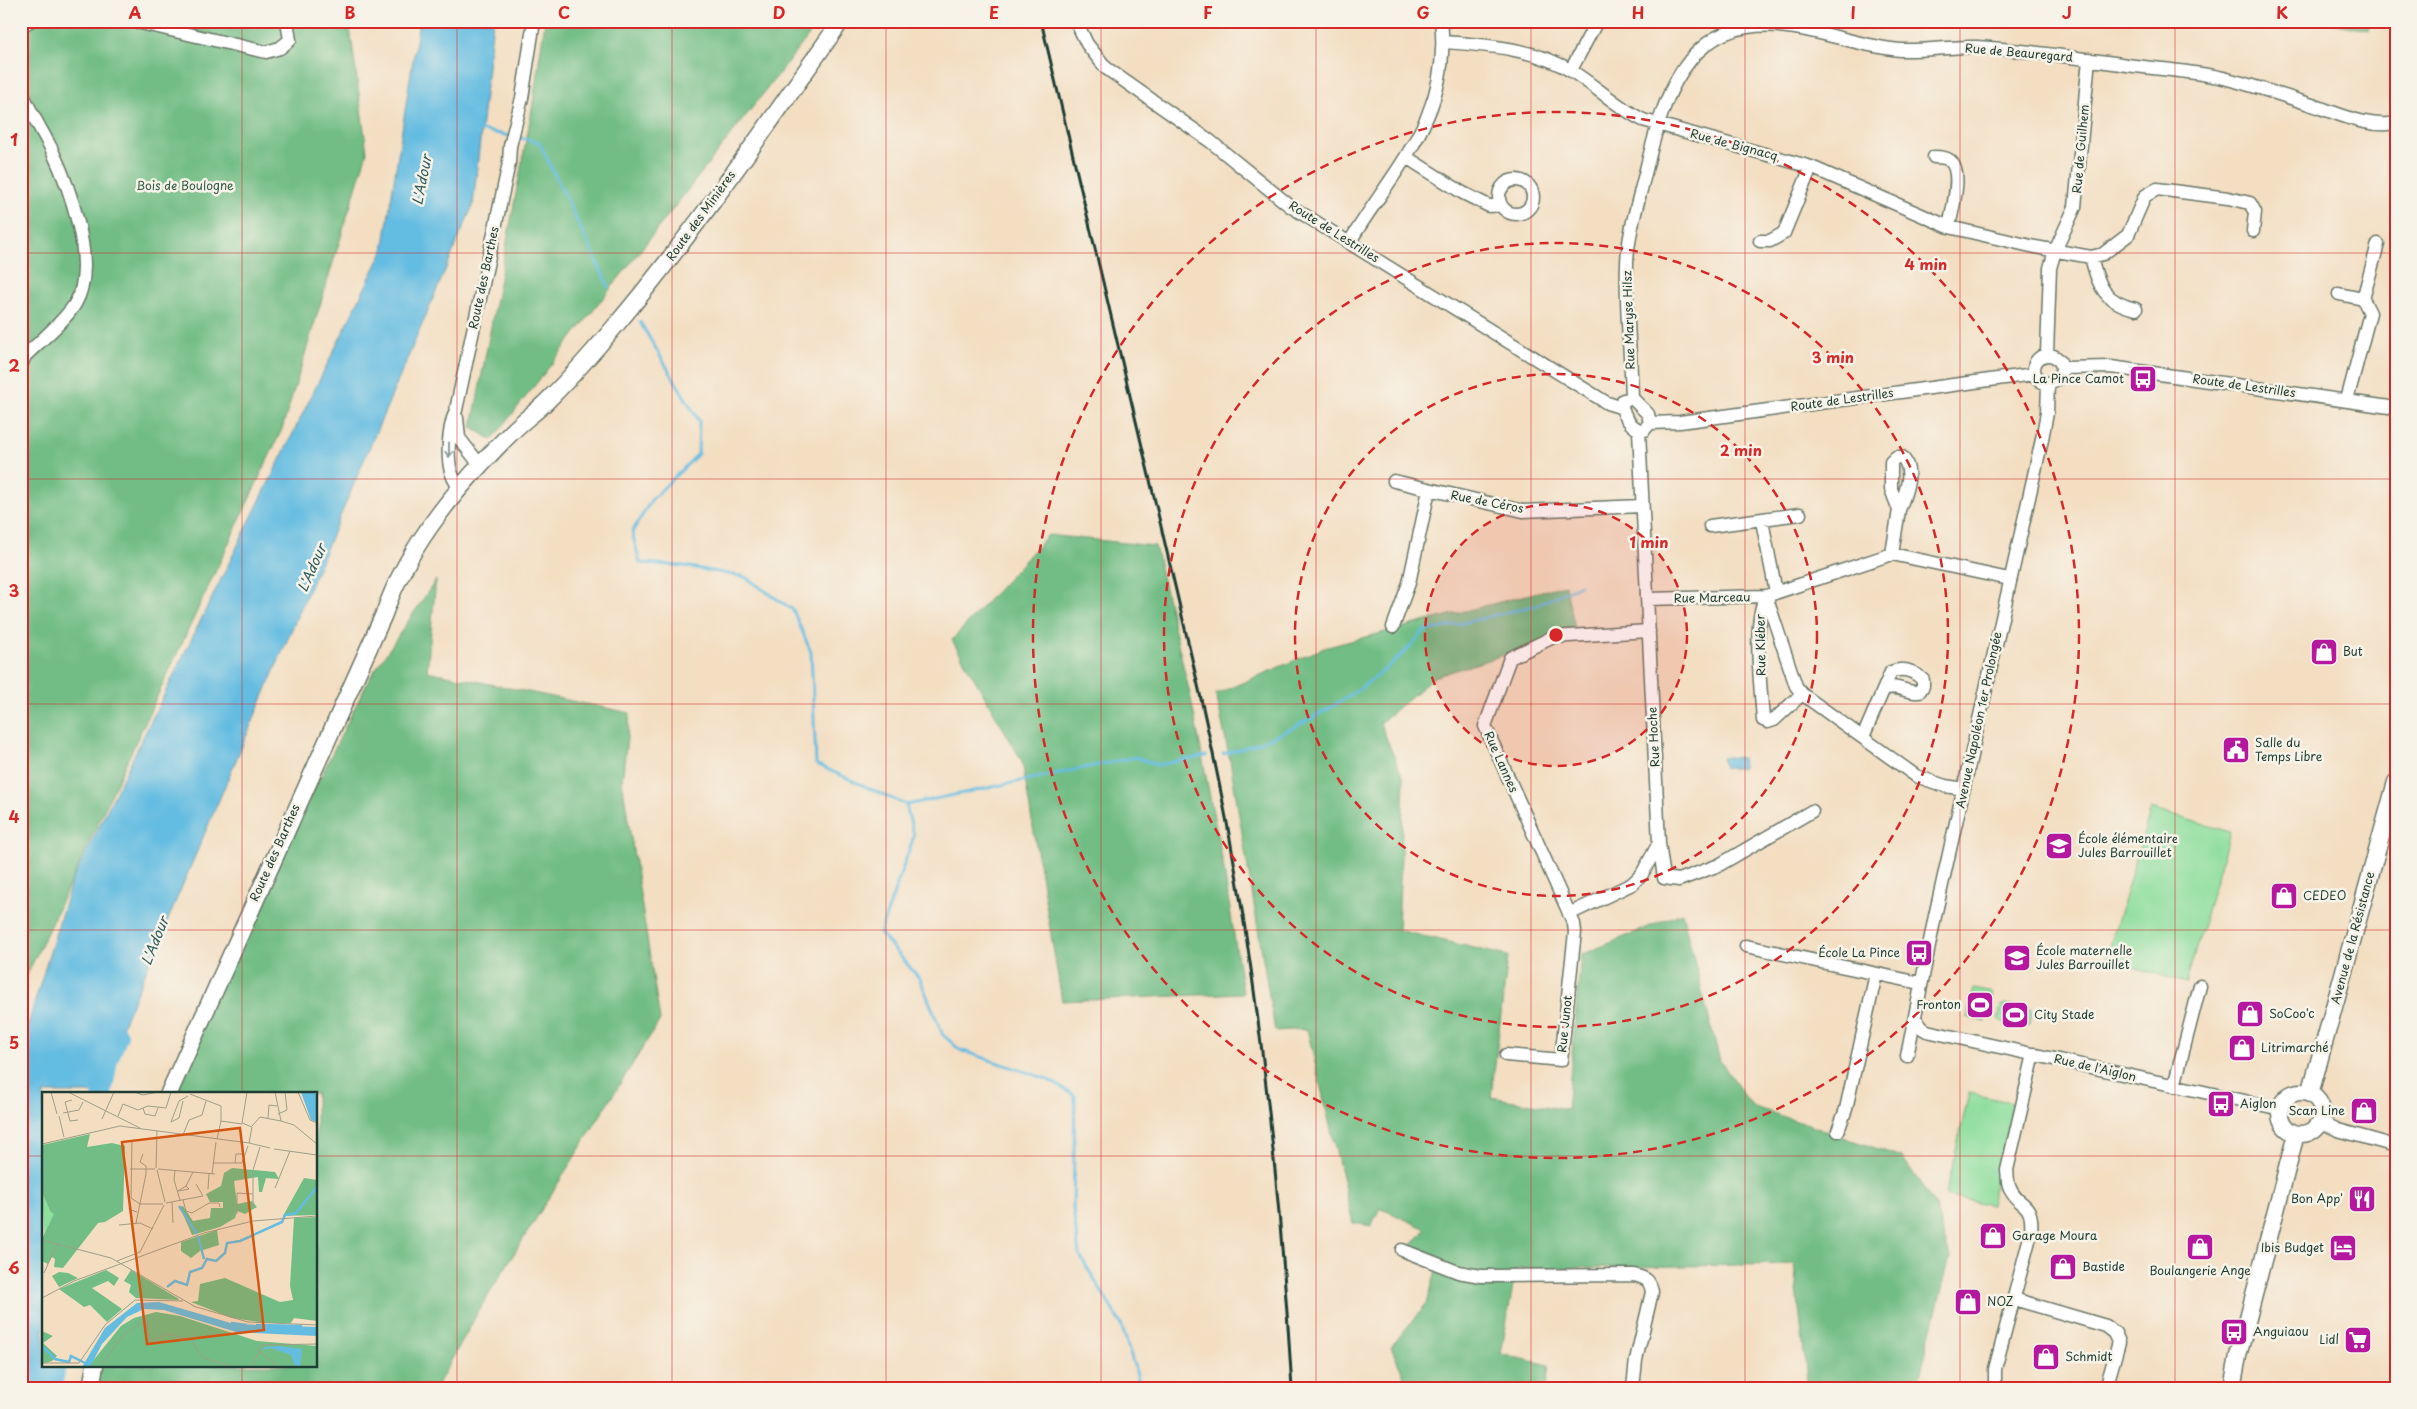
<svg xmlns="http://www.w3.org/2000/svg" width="2417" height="1409" viewBox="0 0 2417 1409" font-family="'Playpen Sans',sans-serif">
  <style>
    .green { fill: #8ede9e; stroke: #568e69 }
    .forest { fill: #72bd85; stroke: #487d5c }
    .water { fill: #64bce1; stroke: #427c8a }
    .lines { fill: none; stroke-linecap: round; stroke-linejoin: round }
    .stream { stroke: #64bce1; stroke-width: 3 }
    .river { stroke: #64bce1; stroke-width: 20 }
    .minor-casing { stroke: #697566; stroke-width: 15 }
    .major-casing { stroke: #697566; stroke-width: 19 }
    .minor { stroke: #fff; stroke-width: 12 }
    .major { stroke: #fff; stroke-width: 16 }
    .rail { stroke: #1f3d34; stroke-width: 3 }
    .oneway { stroke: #8f9e9a }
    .grid { fill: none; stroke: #d62828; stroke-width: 1; stroke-opacity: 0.55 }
    .ring { fill: none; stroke: #d62828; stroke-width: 2.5; stroke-dasharray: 9 6 }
    .labels { text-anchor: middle; stroke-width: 5; stroke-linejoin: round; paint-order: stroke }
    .street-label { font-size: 12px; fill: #1f3d34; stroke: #f7f3e8 }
    .park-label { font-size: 12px; fill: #355d49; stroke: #f7f3e8 }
    .poi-label { font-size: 12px; fill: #1f3d34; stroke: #f7f3e8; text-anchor: start }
    .water-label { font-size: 14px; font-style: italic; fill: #305d5f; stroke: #f7f3e8 }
    .inset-river { fill: none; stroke: #64bce1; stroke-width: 2.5 }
    .inset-road { fill: none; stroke: #9e9e89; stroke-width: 1 }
    .view { fill: #d45610; fill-opacity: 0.15; stroke: #d45610; stroke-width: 2.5 }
    .inset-edge { fill: none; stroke: #1f3d34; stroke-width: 2.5 }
    .centre { fill: #d62828; stroke: #f7f3e8; stroke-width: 2.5 }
    .ring-label { font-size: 15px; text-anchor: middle; font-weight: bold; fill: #d62828; stroke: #f7f3e8; stroke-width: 5; stroke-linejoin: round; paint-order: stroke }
    .neatline { fill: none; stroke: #d62828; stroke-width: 2 }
    .grid-label { font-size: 16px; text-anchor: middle; font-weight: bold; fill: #d62828 }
  </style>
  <rect width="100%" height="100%" fill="#f7f3e8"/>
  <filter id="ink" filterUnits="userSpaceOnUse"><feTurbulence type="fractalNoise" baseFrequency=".02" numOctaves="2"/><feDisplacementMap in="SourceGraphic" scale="10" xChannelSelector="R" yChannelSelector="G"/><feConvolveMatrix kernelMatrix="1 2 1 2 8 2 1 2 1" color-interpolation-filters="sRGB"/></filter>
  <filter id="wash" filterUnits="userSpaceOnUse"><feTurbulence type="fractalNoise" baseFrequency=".0096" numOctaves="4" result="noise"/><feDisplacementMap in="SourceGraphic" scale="20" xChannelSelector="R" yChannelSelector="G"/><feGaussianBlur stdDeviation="1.12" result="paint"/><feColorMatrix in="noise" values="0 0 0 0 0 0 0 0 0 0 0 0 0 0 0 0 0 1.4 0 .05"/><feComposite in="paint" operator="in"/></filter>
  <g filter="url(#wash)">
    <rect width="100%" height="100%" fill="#f3dec2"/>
    <path class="green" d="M2151 809 2230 832 2186 983 2106 959Z
      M1974 989 1993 993 1986 1022 1967 1017Z
      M2006 1004 2030 1009 2032 1012 2030 1025C2022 1028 2004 1025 1998 1019L2001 1006Z
      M1969 1093 2013 1103 1990 1205 1946 1195Z"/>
    <path class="forest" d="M21 21H349L367 152 282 429 21 988Z
      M545 21H820L492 440 472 427 532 109Z
      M2320 21H2371L2368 30Z
      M1048 535 1155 546 1191 699 1223 864 1243 993 1062 1001 1022 761 952 640Z
      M436 580 427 671 630 713 622 781 660 1020 482 1305 436 1388H96L102 1365H316V1093H175L188 1044 369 679Z
      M1565 585 1576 632 1434 677 1380 723 1404 780 1398 930 1508 956 1491 1097 1567 1110 1581 955 1682 913 1720 1061 1752 1106 1902 1157 1934 1203 1950 1257 1917 1388H1808L1794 1264 1516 1269 1501 1354 1549 1365 1546 1388H1409L1391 1347 1427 1303 1440 1257 1410 1247 1426 1229 1380 1208 1371 1226 1353 1223 1307 1029 1275 1031 1230 761 1216 694 1324 648Z"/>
    <path class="water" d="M419 21H493L473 205 108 1060 102 1093H44V1365H56L52 1388H21V1047L71 883 383 251Z
      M1728 757 1742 758 1743 768H1724L1722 758Z"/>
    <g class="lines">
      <path class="stream" d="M481 128V130L510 136
        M516 137 539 142 609 287
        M640 322 699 421 698 454 652 499 632 532 640 563 684 566 745 577 793 610 811 652 816 764 906 805 914 836 880 933 920 979 943 1035 960 1050 1047 1079 1075 1096 1073 1208 1079 1254 1121 1324 1141 1388
        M1223 754C1293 736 1378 686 1425 630L1438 629 1537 605 1580 585
        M906 805 1136 757 1157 765 1206 756"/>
      <path class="river" d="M102 1093 108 1060 118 1035
        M52 1388 56 1365"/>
    </g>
  </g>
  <g filter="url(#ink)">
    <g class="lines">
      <g class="minor-casing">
        <path id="minor" d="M132 21 266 52 280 48 290 40 287 21
          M1076 21 1087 44 1106 68 1210 141 1290 206 1607 403 1620 407
          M21 26 30 21
          M1444 42C1487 45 1535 48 1573 72 1597 87 1618 108 1643 120L1811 167 1949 227 2035 247 2091 257 2103 254 2128 235 2145 196 2157 189 2228 198 2250 203 2255 212 2253 231
          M1571 70 1597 21
          M21 90C29 110 41 129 51 148 69 186 99 265 75 304 63 323 41 340 25 356L21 365
          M1406 157 1463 193 1489 206 1501 205
          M1934 157C1938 157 1945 157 1949 160 1964 170 1952 210 1949 227
          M1499 197a17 17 0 1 1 34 0a17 17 0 1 1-34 0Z
          M1760 241H1770L1784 233 1811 167
          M1349 243C1394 168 1452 116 1441 21
          M2091 257C2099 287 2104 302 2136 309
          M2339 294 2363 299
          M2047 354 2050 268 2055 251 2075 207 2089 59
          M2034 369a14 14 0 1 1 28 0a14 14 0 1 1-28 0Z
          M2063 368 2111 367 2396 408
          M1632 398C1631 353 1625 308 1627 263 1628 235 1637 206 1644 178 1658 121 1675 38 1747 27 1800 19 1849 46 1901 50 1926 51 1952 46 1977 47 2027 50 2078 58 2127 65 2158 69 2189 71 2219 77 2250 84 2281 95 2312 105 2337 113 2369 129 2396 123
          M1632 398 1648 414 1650 423 1644 430C1632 431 1619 411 1623 400Z
          M2347 400 2370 313 2363 299 2378 244
          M457 418 459 438 480 465
          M1650 423 1680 422 2034 374
          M1639 431 1659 843 1664 878 1679 880 1719 865 1812 811
          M1394 481 1523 511 1642 506
          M460 487C443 472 448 429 456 410L509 163 510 146 522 98 534 21
          M1762 521 1776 592
          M1710 526 1800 514
          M1892 554 1899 510 1891 489V462L1896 457H1902C1915 471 1905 494 1899 510
          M1647 599 1766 596 1892 554 2009 579
          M1393 627 1409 583 1429 490
          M1802 694 1774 720 1768 722 1763 720C1761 686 1752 624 1766 596L1796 686 1802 694 1916 776 1945 786 1964 789
          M1863 737 1891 672C1903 667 1914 671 1923 680V686L1919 692C1906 693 1897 684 1884 689
          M1569 914 1632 884 1642 874 1659 843
          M1746 946 1920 983
          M1915 1018 1922 1028 1927 1031 2281 1109
          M1506 1055 1561 1060 1575 932 1574 924 1485 726 1510 658 1553 637 1649 631
          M1907 1056 1935 916 2041 444 2047 413 2048 384
          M2174 1086 2200 986
          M2321 1122 2338 1130 2396 1146
          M1838 1131 1846 1109 1876 974
          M1402 1250 1458 1272 1481 1276 1634 1275C1646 1278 1650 1280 1652 1292L1636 1360 1633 1388
          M2014 1299 2106 1326 2115 1333 2119 1342 2106 1388
          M1999 1388 1995 1382V1369L2031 1233C2034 1198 2017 1209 2009 1186 2007 1181 2008 1175 2007 1170L2034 1054"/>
      </g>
      <g class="major-casing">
        <path id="major" d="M2280 1113a21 21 0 1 1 42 0a21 21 0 1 1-42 0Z
          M169 1093 384 614C409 542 460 484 513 431 525 419 539 410 550 398 573 375 595 350 616 325 697 229 768 124 841 21
          M2310 1094 2396 782
          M91 1388 95 1365
          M2232 1388 2238 1356 2296 1134"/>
      </g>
      <use href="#minor" class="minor"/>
      <use href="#major" class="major"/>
      <path class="rail" d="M1041 21C1080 187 1120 352 1159 518 1184 625 1210 731 1230 839 1263 1021 1281 1204 1292 1388"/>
    </g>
    <defs><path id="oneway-shaft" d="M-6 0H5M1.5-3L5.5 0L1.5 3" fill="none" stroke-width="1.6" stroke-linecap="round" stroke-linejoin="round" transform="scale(1.25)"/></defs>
    <use class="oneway" href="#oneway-shaft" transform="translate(449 450) rotate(90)"/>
  </g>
  <path class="grid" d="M242 21V1093M457 21V1388M672 21V1388M886 21V1388M1101 21V1388M1316 21V1388M1531 21V1388M1745 21V1388M1960 21V1388M2175 21V1388M21 253H2396M21 479H2396M21 704H2396M21 930H2396M21 1156H44M316 1156H2396M242 1365V1388"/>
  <circle cx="1556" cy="635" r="131" fill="#d62828" fill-opacity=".12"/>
  <g class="ring">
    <circle cx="1556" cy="635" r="131"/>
    <circle cx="1556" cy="635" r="261"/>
    <circle cx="1556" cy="635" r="392"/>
    <circle cx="1556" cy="635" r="523"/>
  </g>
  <defs>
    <g id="bus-square" transform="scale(1.4375)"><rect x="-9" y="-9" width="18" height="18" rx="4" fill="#b5179e" stroke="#f7f3e8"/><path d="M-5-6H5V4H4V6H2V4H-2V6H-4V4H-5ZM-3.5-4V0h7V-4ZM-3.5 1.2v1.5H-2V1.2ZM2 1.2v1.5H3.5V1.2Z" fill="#fff"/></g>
    <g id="shop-square" transform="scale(1.4375)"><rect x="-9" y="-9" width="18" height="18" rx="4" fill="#b5179e" stroke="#f7f3e8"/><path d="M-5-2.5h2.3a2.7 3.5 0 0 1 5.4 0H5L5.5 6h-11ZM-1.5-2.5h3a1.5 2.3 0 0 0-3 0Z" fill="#fff"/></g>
    <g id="civic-square" transform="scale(1.4375)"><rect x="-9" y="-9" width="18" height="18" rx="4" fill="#b5179e" stroke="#f7f3e8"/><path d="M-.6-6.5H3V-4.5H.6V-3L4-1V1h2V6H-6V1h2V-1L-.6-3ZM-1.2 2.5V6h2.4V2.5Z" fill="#fff"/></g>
    <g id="school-square" transform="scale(1.4375)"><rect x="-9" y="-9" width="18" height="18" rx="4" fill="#b5179e" stroke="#f7f3e8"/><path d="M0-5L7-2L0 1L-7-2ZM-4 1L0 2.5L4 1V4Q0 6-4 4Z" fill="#fff"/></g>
    <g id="stadium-square" transform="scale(1.4375)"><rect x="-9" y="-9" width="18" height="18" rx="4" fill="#b5179e" stroke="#f7f3e8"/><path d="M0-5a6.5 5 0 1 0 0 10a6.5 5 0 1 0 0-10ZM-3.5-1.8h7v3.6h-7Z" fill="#fff"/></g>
    <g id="restaurant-square" transform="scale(1.4375)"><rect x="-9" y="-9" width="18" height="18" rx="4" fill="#b5179e" stroke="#f7f3e8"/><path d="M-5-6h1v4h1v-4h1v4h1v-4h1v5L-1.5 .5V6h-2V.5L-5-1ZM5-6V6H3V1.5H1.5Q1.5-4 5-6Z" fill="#fff"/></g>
    <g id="hotel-square" transform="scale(1.4375)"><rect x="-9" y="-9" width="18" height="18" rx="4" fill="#b5179e" stroke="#f7f3e8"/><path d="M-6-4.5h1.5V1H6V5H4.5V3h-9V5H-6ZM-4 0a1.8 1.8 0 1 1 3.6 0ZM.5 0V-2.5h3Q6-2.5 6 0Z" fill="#fff"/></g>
    <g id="supermarket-square" transform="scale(1.4375)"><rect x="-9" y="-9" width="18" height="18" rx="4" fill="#b5179e" stroke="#f7f3e8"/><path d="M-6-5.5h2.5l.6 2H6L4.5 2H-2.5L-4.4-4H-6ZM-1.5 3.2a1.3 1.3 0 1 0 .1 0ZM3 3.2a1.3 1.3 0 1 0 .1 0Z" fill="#fff"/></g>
  </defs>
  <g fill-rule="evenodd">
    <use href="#bus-square" x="2143" y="379"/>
    <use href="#shop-square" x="2324" y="652"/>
    <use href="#civic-square" x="2236" y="750"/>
    <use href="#school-square" x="2059" y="846"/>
    <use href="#shop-square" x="2284" y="896"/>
    <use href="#bus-square" x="1919" y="953"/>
    <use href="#school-square" x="2017" y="958"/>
    <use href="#stadium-square" x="1980" y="1005"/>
    <use href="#shop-square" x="2250" y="1014"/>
    <use href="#stadium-square" x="2015" y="1015"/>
    <use href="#shop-square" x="2242" y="1048"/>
    <use href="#bus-square" x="2221" y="1104"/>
    <use href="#shop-square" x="2364" y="1111"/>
    <use href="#restaurant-square" x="2362" y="1199"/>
    <use href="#shop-square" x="1993" y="1236"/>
    <use href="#shop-square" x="2200" y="1247"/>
    <use href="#hotel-square" x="2343" y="1248"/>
    <use href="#shop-square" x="2063" y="1267"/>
    <use href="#shop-square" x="1968" y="1302"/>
    <use href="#bus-square" x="2234" y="1332"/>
    <use href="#supermarket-square" x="2358" y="1340"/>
    <use href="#shop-square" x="2046" y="1357"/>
  </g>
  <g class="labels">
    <g class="street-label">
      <text transform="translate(2019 53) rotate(5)" y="4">Rue de Beauregard</text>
      <text transform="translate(1734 145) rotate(15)" y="4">Rue de Bignacq</text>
      <text transform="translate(2081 149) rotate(-85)" y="4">Rue de Guilhem</text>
      <text transform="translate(701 216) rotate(-54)" y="4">Route des Minières</text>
      <text transform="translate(1334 232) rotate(32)" y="4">Route de Lestrilles</text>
      <text transform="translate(484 278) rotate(-78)" y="4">Route des Barthes</text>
      <text transform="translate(1629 320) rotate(-92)" y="4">Rue Maryse Hilsz</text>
      <text transform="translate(2244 386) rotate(8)" y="4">Route de Lestrilles</text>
      <text transform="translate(1842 400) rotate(-8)" y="4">Route de Lestrilles</text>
      <text transform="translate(1487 502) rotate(11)" y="4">Rue de Céros</text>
      <text transform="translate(1712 598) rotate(-1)" y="4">Rue Marceau</text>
      <text transform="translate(1761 645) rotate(-91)" y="4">Rue Kléber</text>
      <text transform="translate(1979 720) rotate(-78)" y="4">Avenue Napoléon 1er Prolongée</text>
      <text transform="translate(1654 737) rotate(-93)" y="4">Rue Hoche</text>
      <text transform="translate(1501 762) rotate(66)" y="4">Rue Lannes</text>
      <text transform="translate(275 853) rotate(-66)" y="4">Route des Barthes</text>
      <text transform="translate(2353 938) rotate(-75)" y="4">Avenue de la Résistance</text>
      <text transform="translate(1565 1024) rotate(-84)" y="4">Rue Junot</text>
      <text transform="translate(2095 1068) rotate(13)" y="4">Rue de l'Aiglon</text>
    </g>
    <g class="park-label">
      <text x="185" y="190">Bois de Boulogne</text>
    </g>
    <g class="poi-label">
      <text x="2124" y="383" text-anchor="end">La Pince Camot</text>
      <text x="2343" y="656">But</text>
      <text x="2255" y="747">Salle du<tspan x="2255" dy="14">Temps Libre</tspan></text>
      <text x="2078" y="843">École élémentaire<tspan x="2078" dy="14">Jules Barrouillet</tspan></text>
      <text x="2303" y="900">CEDEO</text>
      <text x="2036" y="955">École maternelle<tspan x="2036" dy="14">Jules Barrouillet</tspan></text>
      <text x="1900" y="957" text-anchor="end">École La Pince</text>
      <text x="1961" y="1009" text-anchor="end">Fronton</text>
      <text x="2269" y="1018">SoCoo'c</text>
      <text x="2034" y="1019">City Stade</text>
      <text x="2261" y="1052">Litrimarché</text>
      <text x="2240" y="1108">Aiglon</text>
      <text x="2345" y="1115" text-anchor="end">Scan Line</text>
      <text x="2343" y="1203" text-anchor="end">Bon App'</text>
      <text x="2012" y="1240">Garage Moura</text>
      <text x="2324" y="1252" text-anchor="end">Ibis Budget</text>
      <text x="2082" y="1271">Bastide</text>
      <text x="2200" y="1275" text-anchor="middle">Boulangerie Ange</text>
      <text x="1987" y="1306">NOZ</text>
      <text x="2253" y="1336">Anguiaou</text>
      <text x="2339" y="1344" text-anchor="end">Lidl</text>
      <text x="2065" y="1361">Schmidt</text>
    </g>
    <g class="water-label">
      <text transform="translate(422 180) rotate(-79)" y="5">L'Adour</text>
      <text transform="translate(312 568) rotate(-66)" y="5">L'Adour</text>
      <text transform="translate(155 941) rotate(-68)" y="5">L'Adour</text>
    </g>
  </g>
  <g transform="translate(42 1092)">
    <rect width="275" height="275" fill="#f3dec2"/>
    <path d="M0 100 8 119 13 121 3 148Z" fill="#8ede9e"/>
    <path d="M48 42 45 55 70 51 83 54 81 119 63 130 56 131 21 176 12 175 13 167 10 165 6 172 0 169V147L12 122 8 119 0 100V53ZM190 76 233 80 237 87 224 86 220 100H217L216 85 192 89 195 112 210 109 215 115 203 122 195 119 193 126 178 135 150 143 138 115 141 114 151 129 168 126 169 116H181V110H168L164 102 179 94 182 81ZM262 86 275 88V123L241 124ZM275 125V229L252 226 249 231H225L190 226 149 210 156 209 158 192 183 186 238 210 251 208 248 194 252 126ZM175 138 177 153 158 159 149 166 139 159V150ZM64 178 77 186 72 194 66 189 50 196 80 217 65 230 48 213 42 215 17 197ZM89 178 137 207 136 208 94 206 87 200 89 193 82 189ZM17 180 26 181 36 186 17 195 10 184ZM114 220 138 224 215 249 275 254V275H46L79 234 92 226ZM0 239 11 244 1 251 15 264 10 269 0 272Z" fill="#72bd85"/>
    <path d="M259 0H272L275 4V30L269 28ZM117 210 192 232 275 235V244L194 240 122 218 102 217 85 225 60 252 48 275H40L63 236 95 211ZM236 254 260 257 258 275H253L249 263 229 256 220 258 223 255Z" fill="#64bce1"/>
    <path class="inset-river" d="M137 114 155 142M156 144 162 167M125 195 133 189 145 193 148 180 160 176 165 167 174 169 183 161 185 151 198 149 240 130 243 123 254 121 275 95M189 231 205 233M214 233 260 234M0 254 13 267 27 270 29 264 45 272"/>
    <path class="inset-road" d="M9 0 15 22M26 0 98 36M92 0 101 3 116 0M205 0 200 31 210 35 207 51M233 0 239 29 252 33M256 0 268 28 275 31M148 2 179 14V29M30 8 23 10 28 29 36 28M141 9 137 26 129 30 137 9 146 4M101 16 103 22 113 24 116 16M21 21 37 18 41 10M236 22 245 18 243 0M17 24 22 45M76 24 81 12 96 18 106 14 124 16 129 0M226 26 227 13 235 14M60 27 72 0M179 29 200 32M252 33 275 52M210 34 218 25 239 29M141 43 147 28 160 23 164 9M175 47 179 29M90 49 89 106 98 112H121M0 52 78 34 207 51 228 56M232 57 275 63M172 71H200L206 54M193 71 194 62H202M114 76 115 39M88 77H113M116 77 173 82M115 78 123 110M133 78 132 88 138 108M170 82 174 50M144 94 147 97 136 99 144 94 151 80M233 96 248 59M166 97 167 82M141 108 144 119 150 121 167 111H177L178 115M130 110 131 131M124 111 161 104 154 92M211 115V78L218 55M89 118 88 114 87 117 89 118 95 120M195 122V101L211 102M94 131 104 82V74L98 70 101 62M77 133 98 131 111 137M0 148 69 166 152 214M75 169 98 160 122 113M2 181 15 152M0 206 32 189 162 141 211 129 275 124M151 214 206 230 275 233M217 259 237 275M0 271H37L63 233 93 208 141 209M58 275 81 243 105 227 107 250 126 242 149 248 160 265 190 275M210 275 220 253 275 252"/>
    <path class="view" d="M198 36 222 238 105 252 80 50Z"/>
    <rect width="275" height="275" class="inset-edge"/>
  </g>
  <circle cx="1556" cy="635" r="8" class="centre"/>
  <g class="ring-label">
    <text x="1926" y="270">4 min</text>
    <text x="1833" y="363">3 min</text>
    <text x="1741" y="456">2 min</text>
    <text x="1649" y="548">1 min</text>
  </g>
  <rect width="2417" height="1409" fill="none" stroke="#f7f3e8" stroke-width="55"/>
  <rect x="28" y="28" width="2362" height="1354" class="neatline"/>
  <g class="grid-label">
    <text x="135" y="19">A</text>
    <text x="350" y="19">B</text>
    <text x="564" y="19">C</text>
    <text x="779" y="19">D</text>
    <text x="994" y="19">E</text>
    <text x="1208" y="19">F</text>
    <text x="1423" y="19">G</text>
    <text x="1638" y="19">H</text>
    <text x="1853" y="19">I</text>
    <text x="2067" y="19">J</text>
    <text x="2282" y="19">K</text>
    <text x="14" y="146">1</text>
    <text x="14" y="372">2</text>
    <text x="14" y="597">3</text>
    <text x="14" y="823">4</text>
    <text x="14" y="1049">5</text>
    <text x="14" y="1274">6</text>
  </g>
</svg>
